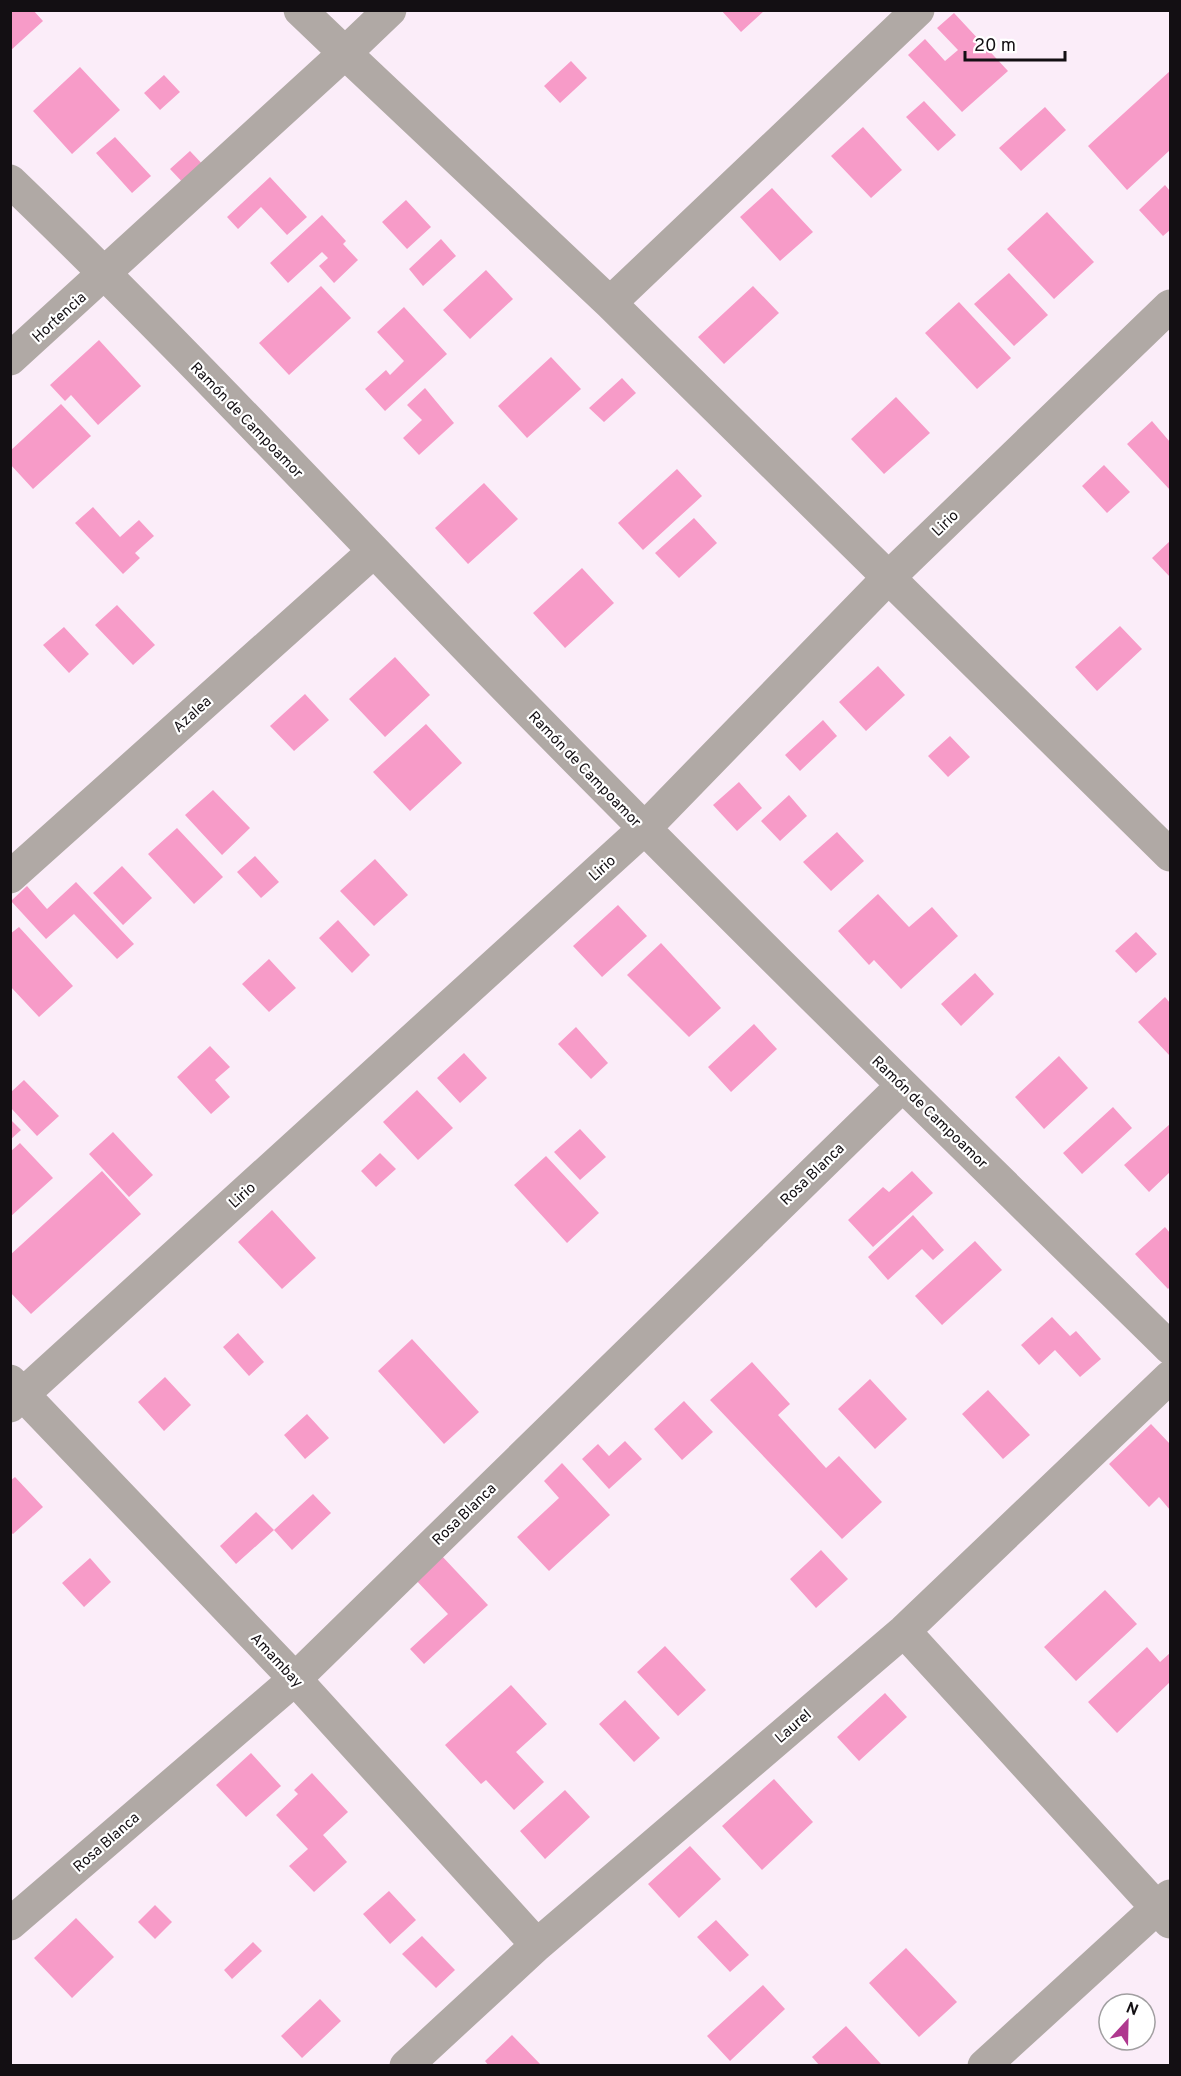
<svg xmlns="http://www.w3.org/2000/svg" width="1181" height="2076" viewBox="0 0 1181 2076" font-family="Overpass,sans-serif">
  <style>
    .building { fill: #f79bc8 }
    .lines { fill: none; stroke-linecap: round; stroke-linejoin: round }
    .minor { stroke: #b0a9a5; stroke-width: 33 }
    .labels { text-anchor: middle; stroke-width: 4.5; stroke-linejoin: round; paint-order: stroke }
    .street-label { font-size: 15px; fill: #130f13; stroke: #fff }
  </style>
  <rect width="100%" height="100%" fill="#fbedf9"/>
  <path class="building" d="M10 10H33L43 21 10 51Z
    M721 10H765L741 32Z
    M954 13 1008 71 962 112 908 55 925 39 945 61 958 50 937 28Z
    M571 61 587 78 560 103 544 86Z
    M80 67 120 110 72 154 33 111Z
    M1170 71V150L1127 190 1088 146Z
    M164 75 180 92 160 110 144 93Z
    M924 101 956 135 938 151 906 117Z
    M1045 107 1066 130 1021 171 999 148Z
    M863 127 902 170 871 198 831 156Z
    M115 137 151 176 132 193 96 153Z
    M190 151 207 169 187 187 170 169Z
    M270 177 307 217 287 235 261 207 238 229 227 217Z
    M1165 185 1170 191V230L1163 236 1139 210Z
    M772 188 813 232 780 261 740 217Z
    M406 200 431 227 407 249 382 222Z
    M1047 212 1094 262 1054 299 1007 249Z
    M322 215 346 241 343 244 358 260 334 283 319 266 328 258 322 252 288 283 270 263Z
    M441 239 456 256 423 286 409 269Z
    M486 270 513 299 470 339 443 310Z
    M1009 273 1048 315 1014 346 974 304Z
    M321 286 351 318 289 375 259 343Z
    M753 286 779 313 724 364 698 337Z
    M959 302 1011 358 977 389 925 333Z
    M404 307 447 354 385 411 365 389 386 370 390 375 404 361 377 332Z
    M99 340 141 386 98 425 71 395 65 401 50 385Z
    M551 357 581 389 527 438 498 406Z
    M622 378 636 393 604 422 589 408Z
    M425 388 454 423 419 455 403 438 422 420 407 405Z
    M896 397 930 433 884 474 851 439Z
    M61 404 91 436 33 489 10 464V451Z
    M1152 421 1170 442V490L1127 444Z
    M1104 465 1130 492 1107 513 1082 486Z
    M677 469 702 496 643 550 618 523Z
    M484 483 518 519 468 564 435 528Z
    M93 507 120 537 139 520 154 536 135 553 140 558 123 574 75 523Z
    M694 518 717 543 679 578 655 553Z
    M1170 541V577L1152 558Z
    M582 568 614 603 565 648 533 613Z
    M117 605 155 645 133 665 95 625Z
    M1120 626 1142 649 1097 691 1075 667Z
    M64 627 89 654 69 673 43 645Z
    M395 657 430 695 385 737 349 699Z
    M878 666 905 695 866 731 839 702Z
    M305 694 329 720 294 751 270 726Z
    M823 720 837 736 800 771 785 755Z
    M426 724 462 763 410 811 373 772Z
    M950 736 970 757 948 777 928 756Z
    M739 782 762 808 737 831 713 805Z
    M213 790 250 828 222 855 185 815Z
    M789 795 807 816 780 841 761 821Z
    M177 828 223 877 194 904 148 854Z
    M837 832 864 861 831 891 803 862Z
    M255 856 279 882 261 898 237 872Z
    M375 859 408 895 374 926 340 891Z
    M122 866 152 898 123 925 93 893Z
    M76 882 134 944 117 959 74 914 46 939 11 901 27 886 47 909Z
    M878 894 909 927 932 907 958 936 901 989 874 960 869 965 838 931Z
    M618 905 647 936 602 977 573 946Z
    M338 920 370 955 352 973 319 938Z
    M19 927 73 986 39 1017 10 986V934Z
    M1136 932 1157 954 1136 973 1115 951Z
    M661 943 721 1008 689 1037 627 975Z
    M269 959 296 988 269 1012 242 984Z
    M975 973 994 994 961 1026 941 1004Z
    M1165 997 1170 1003V1056L1138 1022Z
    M754 1024 777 1049 731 1092 708 1067Z
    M576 1027 608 1063 591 1079 558 1044Z
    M210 1046 230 1067 215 1080 230 1097 211 1114 177 1077Z
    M464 1053 487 1078 460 1103 437 1078Z
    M1059 1056 1088 1088 1044 1129 1015 1097Z
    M24 1080 59 1116 37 1136 10 1107V1093Z
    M417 1090 453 1128 418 1160 383 1122Z
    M1113 1107 1132 1128 1082 1174 1063 1153Z
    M10 1119 21 1130 10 1140Z
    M1170 1124V1172L1149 1192 1124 1165Z
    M580 1129 606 1157 580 1180 554 1152Z
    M113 1132 153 1175 129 1197 89 1154Z
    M20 1143 53 1178 10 1217V1152Z
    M380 1153 396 1169 376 1187 361 1171Z
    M546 1156 599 1213 567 1243 514 1185Z
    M102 1171 141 1214 31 1314 10 1292V1255Z
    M912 1171 933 1193 873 1247 848 1220 883 1187 889 1192Z
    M272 1210 316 1258 282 1289 238 1242Z
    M913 1215 944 1250 933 1260 922 1249 888 1280 868 1257Z
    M1165 1227 1170 1233V1287L1168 1289 1135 1254Z
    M975 1241 1002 1270 942 1325 915 1296Z
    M1052 1317 1070 1336 1076 1331 1101 1359 1080 1377 1055 1350 1039 1365 1021 1345Z
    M238 1333 264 1362 249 1376 223 1347Z
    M412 1339 479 1412 444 1444 378 1371Z
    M752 1362 790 1404 778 1415 826 1468 839 1456 882 1502 842 1539 710 1400Z
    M165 1377 191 1405 164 1431 138 1402Z
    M870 1379 907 1419 875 1449 838 1409Z
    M988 1390 1030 1435 1003 1459 962 1414Z
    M684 1401 713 1432 682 1460 654 1429Z
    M307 1414 329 1438 305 1459 284 1435Z
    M1151 1424 1170 1444V1510L1159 1497 1149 1507 1109 1464Z
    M625 1441 642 1459 609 1489 582 1459 598 1444 609 1456Z
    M562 1463 610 1515 549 1571 517 1537 559 1498 544 1481Z
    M15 1477 43 1507 13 1534 10 1532V1481Z
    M313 1494 331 1513 292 1550 274 1530Z
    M256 1512 274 1530 236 1564 220 1546Z
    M821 1550 848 1579 816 1608 790 1579Z
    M440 1554 488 1605 424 1664 410 1649 448 1614 414 1578Z
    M90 1558 111 1582 84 1607 62 1583Z
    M1105 1590 1137 1624 1076 1681 1044 1647Z
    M665 1646 706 1690 678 1716 637 1672Z
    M1147 1647 1160 1662 1170 1653V1682L1117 1733 1088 1702Z
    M511 1685 547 1724 516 1752 544 1782 514 1810 486 1780 481 1784 445 1745Z
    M885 1693 907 1717 859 1761 837 1737Z
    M625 1700 660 1738 634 1762 599 1724Z
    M251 1753 281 1786 246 1817 216 1785Z
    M312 1773 348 1812 323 1835 347 1862 314 1892 289 1866 308 1849 276 1815 298 1794 294 1790Z
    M774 1779 813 1822 762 1870 722 1826Z
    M565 1790 590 1817 545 1859 520 1831Z
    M690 1846 721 1879 679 1918 648 1884Z
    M389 1891 416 1920 390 1944 363 1914Z
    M155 1905 172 1922 155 1939 138 1922Z
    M76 1918 114 1957 72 1998 34 1958Z
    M716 1920 749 1955 730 1972 697 1937Z
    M422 1936 455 1970 436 1988 402 1954Z
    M253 1942 262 1951 232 1979 224 1970Z
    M906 1948 957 2002 919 2037 869 1983Z
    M763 1985 785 2009 730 2061 707 2036Z
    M320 1999 341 2021 302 2058 281 2036Z
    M846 2026 881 2064 880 2066H820L812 2057Z
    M512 2035 542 2066H489L485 2061Z"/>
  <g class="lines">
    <path class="minor" d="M300 10 345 53 390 10
      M10 181C183 347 346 524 513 695 729 916 950 1132 1170 1348
      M610 303 918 10
      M10 359 345 53 610 303 1170 855
      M10 877 373 552
      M10 1381 295 1679 537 1945
      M10 1406 644 829 888 578 1170 306
      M904 1631 1170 1922
      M10 1924 295 1679 902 1086
      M406 2066 537 1945 904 1631 1170 1377
      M984 2066 1170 1896"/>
  </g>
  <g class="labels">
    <g class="street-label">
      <text transform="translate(59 317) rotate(-42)" y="5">Hortencia</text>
      <text transform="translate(247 420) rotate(46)" y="5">Ramón de Campoamor</text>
      <text transform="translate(945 523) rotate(-44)" y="5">Lirio</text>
      <text transform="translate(192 714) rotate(-42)" y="5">Azalea</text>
      <text transform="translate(585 769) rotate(46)" y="5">Ramón de Campoamor</text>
      <text transform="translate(602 868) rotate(-42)" y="5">Lirio</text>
      <text transform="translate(930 1112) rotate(44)" y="5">Ramón de Campoamor</text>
      <text transform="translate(812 1174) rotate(-44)" y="5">Rosa Blanca</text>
      <text transform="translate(242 1195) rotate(-42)" y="5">Lirio</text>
      <text transform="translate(464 1514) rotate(-44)" y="5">Rosa Blanca</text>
      <text transform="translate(277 1660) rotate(47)" y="5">Amambay</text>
      <text transform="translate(793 1726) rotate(-41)" y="5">Laurel</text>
      <text transform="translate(106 1842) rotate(-41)" y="5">Rosa Blanca</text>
    </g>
  </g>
  <rect width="1181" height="2076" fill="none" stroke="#130f13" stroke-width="24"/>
  <g transform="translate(1127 2022) rotate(22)"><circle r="28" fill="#ffffff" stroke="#a19fa1" stroke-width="1.5"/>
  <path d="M0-4.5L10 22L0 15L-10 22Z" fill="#af388f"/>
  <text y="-9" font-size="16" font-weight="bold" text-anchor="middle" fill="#130f13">N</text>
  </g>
  <path d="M965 51v9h100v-9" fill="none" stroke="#130f13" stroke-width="3"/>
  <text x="974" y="51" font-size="18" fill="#130f13" stroke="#ffffff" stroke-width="4.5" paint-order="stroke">20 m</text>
</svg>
